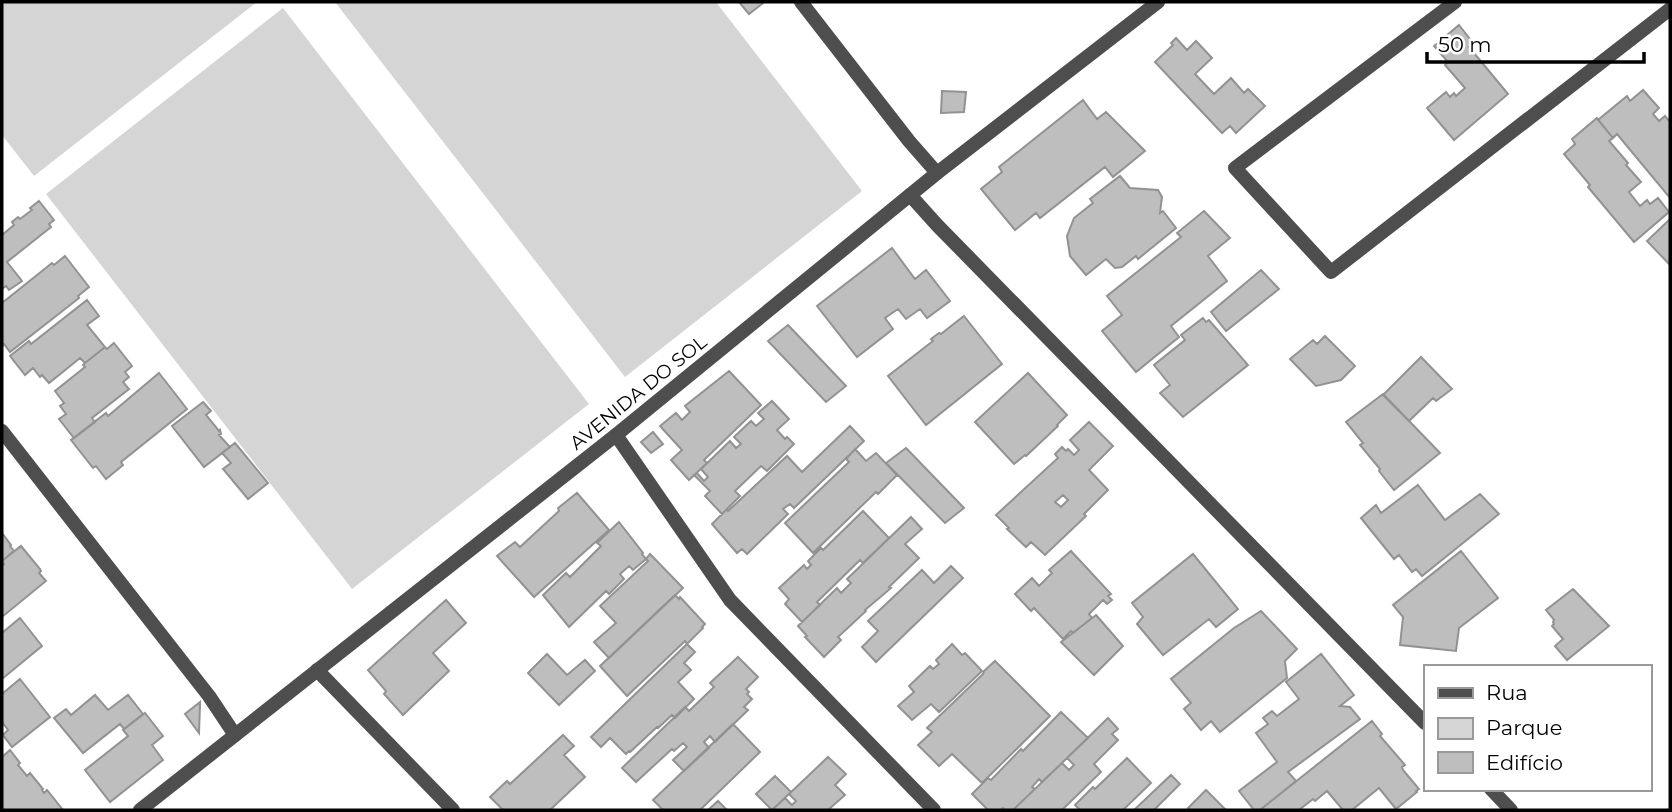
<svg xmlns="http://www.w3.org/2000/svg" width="1672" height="812" viewBox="0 0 1672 812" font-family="Montserrat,sans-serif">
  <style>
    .green { fill: #d5d5d5 }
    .building { fill: #bebebe; stroke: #929292; stroke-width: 2; fill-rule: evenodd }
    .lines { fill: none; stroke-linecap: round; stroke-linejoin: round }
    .service { stroke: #4e4e4e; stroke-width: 14 }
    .minor { stroke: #4e4e4e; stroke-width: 14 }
    .tertiary { stroke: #4e4e4e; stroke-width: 14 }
    .labels { text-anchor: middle; stroke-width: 6; stroke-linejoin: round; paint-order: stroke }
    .street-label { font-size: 19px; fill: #000; stroke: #fff }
  </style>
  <rect width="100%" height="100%" fill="#fff"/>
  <path class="green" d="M2 2H257L34 176 2 135Z
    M335 2H716L862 191 625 377Z
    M283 8 589 404 352 589 46 194Z"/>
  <path class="building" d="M739 2H762L763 3 749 14Z
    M1459 25 1473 43 1469 47 1508 94 1454 140 1427 108 1446 92 1450 97 1454 93 1456 96 1465 88 1445 65 1448 62 1434 46Z
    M1176 38 1187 50 1196 41 1212 58 1195 74 1214 94 1231 78 1244 93 1248 89 1265 106 1236 133 1230 126 1222 133 1155 62 1173 45 1171 43Z
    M1643 90 1659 108 1653 114 1659 121 1665 116 1670 122V198L1617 134 1613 138 1598 120 1627 96 1630 101Z
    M942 91 966 92 964 112 941 113Z
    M1083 100 1097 119 1106 112 1145 151 1113 177 1105 167 1040 218 1036 213 1015 230 981 189 1002 172 999 167Z
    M1597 118 1613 138 1609 141 1628 163 1626 165 1641 182 1629 192 1640 206 1647 200 1650 204 1658 198 1669 212 1634 242 1588 187 1590 185 1564 154 1575 144 1572 139Z
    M1120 176 1130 188 1158 190 1162 197 1160 213 1163 211 1176 228 1138 259 1136 256 1122 267 1115 268 1106 259 1086 275 1070 256 1067 236 1074 218 1093 203 1090 199Z
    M39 201 54 220 49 224 51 227 7 262 22 281 9 290 6 286 2 289V235L14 225 12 222 18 217 20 219 32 210 30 208Z
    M1204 211 1230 238 1208 256 1227 281 1171 326 1179 337 1136 372 1102 331 1122 315 1107 296 1181 237 1177 233Z
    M1670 219V265L1647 241Z
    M892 248 915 279 926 270 950 301 927 318 920 309 906 319 898 309 885 318 893 329 857 357 817 306Z
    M65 256 89 287 78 296 79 298 10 352 4 344 2 346V303L52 263 54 265Z
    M1261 270 1279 289 1226 331 1211 312Z
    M87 300 99 316 87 325 105 347 85 363 80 358 49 383 42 375 40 377 33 368 25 375 10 356 29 341 31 344Z
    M964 316 1002 364 926 425 888 376 933 341 931 339 939 333 941 334 946 330Z
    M1203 318 1206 322 1209 320 1248 365 1183 417 1160 393 1170 385 1154 365 1185 340 1181 335Z
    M788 325 846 386 826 402 768 341Z
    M1325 336 1355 366 1341 380 1316 386 1290 359 1313 340 1317 344Z
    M114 343 132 366 125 372 129 377 123 382 129 389 92 418 95 422 74 438 59 419 66 414 60 406 64 403 55 391 85 367 83 365 85 363 105 347 107 349Z
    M1421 357 1452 389 1436 401 1433 398 1409 421 1383 395Z
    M729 371 761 405 704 460 707 463 689 480 671 460 682 450 660 426 676 413 682 420 690 412 685 406Z
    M159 373 187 409 121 462 123 465 106 479 96 466 93 468 71 440 106 413 108 416Z
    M1028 373 1067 415 1057 425 1058 426 1026 456 1025 455 1014 464 975 422Z
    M1383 394 1440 453 1394 490 1379 471 1380 469 1360 445 1363 443 1346 422Z
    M772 401 789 419 777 430 785 439 787 437 794 444 767 471 761 466 735 491 740 496 722 514 705 496 710 491 694 475 697 473 704 481 708 477 701 469 730 441 736 448 741 444 734 437 751 421 756 426 764 419 758 413Z
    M203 402 211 411 206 415 219 431 220 430 221 434 219 435 230 447 204 467 172 426Z
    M1089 422 1113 446 1089 470 1108 490 1084 514 1086 516 1045 555 1031 542 1026 547 1007 529 1009 528 996 515 1058 458 1055 454 1062 447 1066 451 1068 449 1074 455 1079 450 1070 440ZM1063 495 1068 500 1061 507 1055 502Z
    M850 426 864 441 794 508 790 504 783 509 788 514 747 554 742 549 737 553 712 524 727 509 728 511 787 456 802 472Z
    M653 432 663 444 651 453 641 442Z
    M235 443 268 483 248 499 223 469 231 463 222 453Z
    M906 448 964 508 945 523 886 463Z
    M855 449 866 461 876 453 897 475 878 494 876 492 813 553 785 523 849 462 846 459Z
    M1418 485 1445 520 1480 494 1499 514 1422 576 1416 569 1412 572 1399 555 1394 559 1361 518 1376 505 1381 513Z
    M577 493 609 530 534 597 497 556 515 542 520 547 559 511 558 508Z
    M863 511 889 538 863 563 860 560 817 602 820 605 802 622 785 604 789 599 779 588 804 565 807 569 811 565 808 561 821 548 823 550Z
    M911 517 922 529 905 544 919 558 889 587 891 588 865 610 866 611 838 637 841 640 824 657 805 637 807 636 798 626 837 588 841 593 851 583 847 579Z
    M619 522 643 553 642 554 646 559 633 570 629 566 620 574 624 579 609 594 606 591 569 627 543 595 566 573 570 577 601 546 597 543Z
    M2 533 11 545 10 546 14 551 2 561Z
    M21 546 40 569 41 571 39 573 46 581 2 617V566L4 564 2 561Z
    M1071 551 1111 594 1108 596 1112 600 1107 604 1103 600 1089 614 1092 618 1073 633 1071 631 1063 639 1034 608 1031 611 1015 594 1032 578 1039 586 1052 573 1049 570Z
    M1461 551 1498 598 1459 628 1456 651 1400 645 1403 617 1393 605Z
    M650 554 683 588 609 658 594 642 616 623 600 606 648 561 646 559Z
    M1193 554 1238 609 1216 627 1209 619 1163 655 1137 624 1143 617 1132 603Z
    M951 566 963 578 876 662 862 647 878 631 868 621 922 570 934 583Z
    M1573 589 1609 626 1567 660 1555 646 1563 639 1552 626 1554 624 1553 622 1554 620 1546 610Z
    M675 595 679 599 680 597 705 624 702 627 703 628 687 644 685 641 627 696 600 666Z
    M446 600 466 623 433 653 449 671 403 715 384 694 386 691 368 670Z
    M1261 611 1297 649 1285 661 1287 678 1220 732 1211 721 1201 730 1184 709 1191 703 1171 679 1234 628Z
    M1096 615 1123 646 1094 675 1061 642Z
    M20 618 42 646 2 679V633Z
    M687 644 695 652 684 663 691 670 678 682 694 699 675 718 672 715 658 728 657 727 630 752 629 751 626 754 610 738 601 747 591 737Z
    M952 644 962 655 965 653 982 671 939 712 931 704 912 720 898 706 914 692 909 686 930 666 933 669 939 664 936 660Z
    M547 654 567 675 585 660 595 671 559 705 528 673Z
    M1321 654 1354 695 1340 706 1350 707 1360 719 1288 772 1296 781 1260 810H1254L1239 791 1277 762 1256 733 1268 724 1263 718 1272 711 1277 716 1299 699 1286 682Z
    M738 657 758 677 746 689 749 692 747 694 752 699 744 707 748 710 715 742 710 736 704 742 709 748 684 771 673 760 687 747 683 743 674 751 672 749 636 782 622 768 685 707 689 711 714 687 710 683Z
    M995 661 1050 716 982 783 952 754 939 766 918 745 932 732 927 728 983 674 984 671Z
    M20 679 50 717 12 747 3 735 8 730 2 722V694Z
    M95 695 108 710 128 695 143 714 124 729 120 724 83 753 54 718 66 709 71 715Z
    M200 702V705L199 733 185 714Z
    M1061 712 1088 738 1042 782 1039 779 1032 787 1035 789 1013 810H1005L1003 808 1001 810H988L972 794 988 778 991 780 1021 749 1023 751Z
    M145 713 163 736 152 745 163 760 110 802 85 770 128 736 123 730Z
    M1108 718 1118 729 1112 734 1118 740 1094 764 1101 772 1062 810H1013L1062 763 1069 770 1074 765 1067 758Z
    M1372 721 1382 734 1380 736 1405 765 1402 767 1403 770 1419 789 1416 791 1417 792 1396 809 1379 788 1352 810H1343L1327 791 1315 801 1313 799 1299 810H1260Z
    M733 724 760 752 700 810H663L653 800Z
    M563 735 574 746 564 755 585 777 550 810H503L490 797 507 781 510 784Z
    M10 750 20 763 18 765 27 776 30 773 43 789 42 790 44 793 47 790 63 810H2V757Z
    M828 757 846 774 835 785 845 795 828 810H772L785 798 792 805 796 801 789 794Z
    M1127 758 1151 783 1123 810H1080L1075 805 1093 787 1095 789Z
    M1171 775 1180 784 1154 810H1134Z
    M775 776 791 792 772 810 756 794Z
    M1206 790 1226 810H1190L1188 808Z
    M718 801 727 810H708Z"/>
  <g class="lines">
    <path class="service" d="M801 2 909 141 937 173"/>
    <path class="minor" d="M1455 2 1235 168 1331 272 1670 9
      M910 195 937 225 1425 723
      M2 431 209 696 235 735
      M616 435 730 600 934 810
      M317 670 453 810
      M1491 789 1511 810"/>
    <path class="tertiary" d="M140 810 616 435 937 173 1158 2"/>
  </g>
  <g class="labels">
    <g class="street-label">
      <text transform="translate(638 392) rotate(-39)" y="7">AVENIDA DO SOL</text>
    </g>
  </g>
  <rect width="1672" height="812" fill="none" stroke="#000000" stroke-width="7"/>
  <rect x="1424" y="665" width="228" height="126" fill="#ffffff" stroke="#999999" stroke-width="2"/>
  <rect x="1438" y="688" width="35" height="10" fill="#4e4e4e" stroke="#999999" stroke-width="2"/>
  <text x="1486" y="700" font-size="21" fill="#000000">Rua</text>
  <rect x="1438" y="718" width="35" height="21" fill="#d5d5d5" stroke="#999999" stroke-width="2"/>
  <text x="1486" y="735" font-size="21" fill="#000000">Parque</text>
  <rect x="1438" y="752" width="35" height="21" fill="#bebebe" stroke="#999999" stroke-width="2"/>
  <text x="1486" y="770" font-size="21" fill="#000000">Edifício</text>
  <path d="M1427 52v10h217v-10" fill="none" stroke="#000000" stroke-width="3.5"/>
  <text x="1438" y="52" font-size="21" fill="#000000" stroke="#ffffff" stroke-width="5" paint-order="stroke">50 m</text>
</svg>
